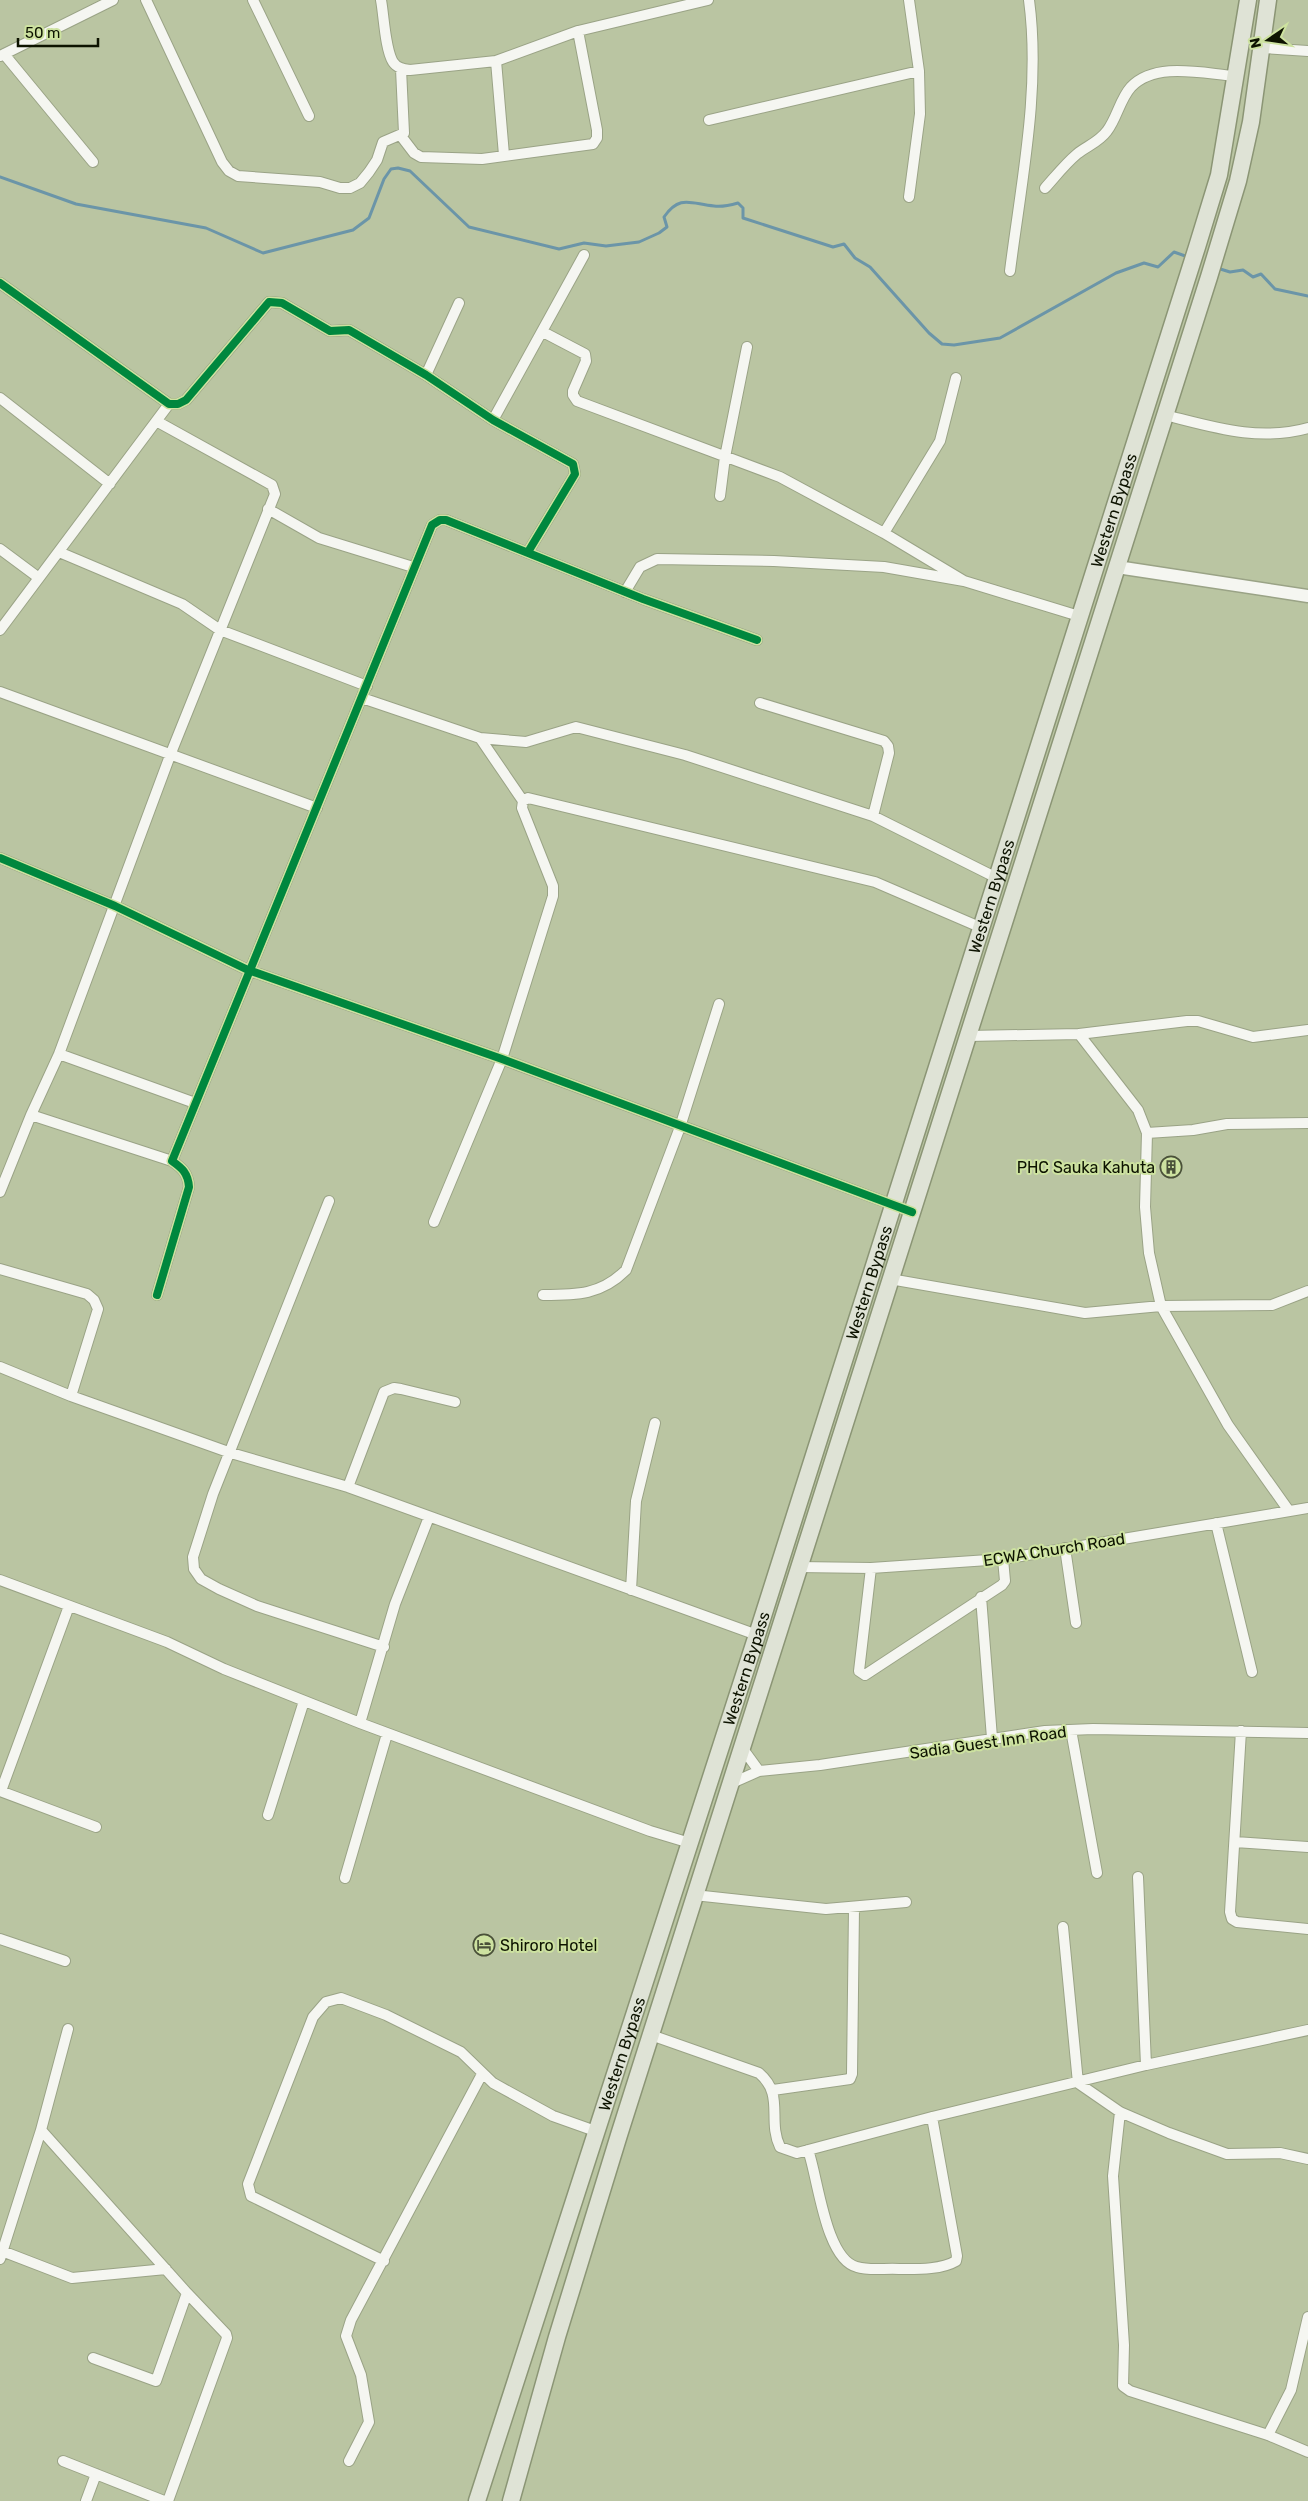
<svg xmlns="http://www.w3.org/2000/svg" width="1308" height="2501" viewBox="0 0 1308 2501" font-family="Rubik,sans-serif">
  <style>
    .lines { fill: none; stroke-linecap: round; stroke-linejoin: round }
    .stream { stroke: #6b95a8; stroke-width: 3 }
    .minor-casing { stroke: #9aa386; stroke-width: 12 }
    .tertiary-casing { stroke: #9aa386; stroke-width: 15 }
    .primary-casing { stroke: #8b9575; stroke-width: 19 }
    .minor { stroke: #f5f6f1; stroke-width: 10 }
    .tertiary { stroke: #f5f6f1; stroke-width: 12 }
    .primary { stroke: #dfe3d6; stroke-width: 16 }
    .cycleway-casing { stroke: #cde2a0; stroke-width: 11 }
    .cycleway { stroke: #00873e; stroke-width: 8 }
    .labels { text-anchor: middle; stroke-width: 4; stroke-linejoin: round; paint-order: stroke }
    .street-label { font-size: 16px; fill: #0d1300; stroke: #cde2a0 }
    .poi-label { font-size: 16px; fill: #0d1300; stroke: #cde2a0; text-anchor: end }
  </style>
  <rect width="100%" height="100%" fill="#bac5a2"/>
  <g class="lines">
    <path class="stream" d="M0 177 76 204 206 228 263 253 353 230 369 218 384 179 391 169 398 168 410 171 469 227 559 249 584 243 606 246 639 242 659 233 667 227 664 217C680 194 691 204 714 206 721 207 731 205 738 203L743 208V218L833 247 844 244 855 258 870 267 929 333 942 344 954 345 1000 338 1116 273 1144 263 1158 267 1174 252 1188 257
      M1217 268 1230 272 1243 270 1253 277 1261 274 1275 289 1308 296"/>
    <g class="minor-casing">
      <path id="minor" d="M146 0 222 162 229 171 238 176 320 182 340 188H350L360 183 369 172 377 160 383 142 404 133 401 69
        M253 0 309 116
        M381 0C384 16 385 49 393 62 397 68 403 69 410 70L496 61 578 31 708 0
        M909 0 919 71 920 114 909 197
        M1263 48 1308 51
        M4 54 93 162
        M0 56 113 0
        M496 61 504 155
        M709 120 919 71
        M401 136 414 153 421 157 482 159 593 144 597 138V130L578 31
        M1045 188C1055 177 1065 164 1077 154 1087 146 1099 142 1107 131 1117 118 1120 99 1131 87 1156 61 1204 74 1236 76
        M1010 271C1021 183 1041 89 1029 0
        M0 283 169 404H178L186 400 269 302 282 303 330 331 349 330 426 375 493 420 573 464 575 474 528 552
        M543 332 585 354 586 361 573 391V395L577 401 780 477 884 533 964 581 884 567 774 561 657 559 640 567 625 592
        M426 375 459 303
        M0 398 110 484
        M1165 415C1213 427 1259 442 1308 428
        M493 420 584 255
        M720 496 725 457 747 347
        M268 509 319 538 413 567
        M884 533 940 441 956 378
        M0 549 39 578
        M59 552 182 604 220 630 367 686
        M964 581 1079 616
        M0 630 169 404
        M0 692 317 808
        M362 698 480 738 526 742 576 727 685 755 873 816 997 878
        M760 703 884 741 888 746 889 753 873 816
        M480 738 523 801
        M0 858 115 906 248 970 502 1059 912 1212
        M1079 1034 1187 1021H1198L1253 1037 1308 1030
        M968 1036 1079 1034 1138 1110 1147 1133 1145 1207 1149 1253 1161 1306 1228 1425 1289 1511
        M59 1054 195 1103
        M31 1115 172 1161
        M1147 1133 1193 1130 1227 1124 1308 1123
        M0 1192 31 1115 59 1054 171 753 275 494 272 485 158 422
        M329 1201 213 1494 193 1557 194 1569 201 1579 219 1589 257 1606 384 1647
        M434 1222 502 1059 553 896V886L522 808 523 801 528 798 875 882 982 928
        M0 1269 87 1294 94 1300 98 1309 71 1396
        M890 1279 1085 1313 1161 1306 1272 1305 1308 1291
        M157 1295 189 1187C188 1173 182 1168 172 1161L432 525 440 520H446L643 599 757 640
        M543 1295C577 1295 601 1295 626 1270L680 1127 719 1004
        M0 1367 71 1396 231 1453 348 1487 757 1635
        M348 1487 384 1392 394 1388 401 1389 455 1402
        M1216 1523 1252 1672
        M1065 1548 1076 1623
        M798 1567 871 1568 1003 1559 1308 1508
        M871 1568 859 1671 865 1675 1002 1585 1005 1581 1003 1559
        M0 1580 167 1642 224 1669 360 1723 650 1831 690 1843
        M631 1590 636 1501 655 1423
        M981 1597 992 1738
        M360 1723 395 1604 429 1517
        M1071 1730 1097 1873
        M1241 1731 1230 1912 1232 1919 1237 1922 1308 1929
        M743 1749 759 1771
        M732 1783 759 1771 820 1765 1045 1731 1093 1729 1308 1733
        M0 1791 96 1827
        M1 1791 69 1606
        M268 1815 304 1701
        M1235 1842 1308 1847
        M1138 1877 1146 2065
        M345 1878 387 1734
        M694 1895 826 1909 906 1902
        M1063 1927 1078 2083 1120 2112 1169 2133 1227 2154 1280 2153 1308 2159
        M0 1939 65 1961
        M651 2035 759 2073C785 2095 767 2120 780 2147L797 2153 932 2117 1146 2065 1308 2030
        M773 2090 850 2079 852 2074 854 1908
        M1120 2112 1113 2176 1124 2345 1123 2386 1130 2391 1268 2435 1308 2452
        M41 2130 187 2293 226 2334 227 2338 168 2501
        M808 2150C818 2177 825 2259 857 2267 869 2271 886 2268 899 2269 916 2269 941 2270 956 2261L957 2256 932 2117
        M0 2252 2 2251 72 2278 166 2269
        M0 2259 41 2130 68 2029
        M384 2261 251 2196 248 2184 313 2017 326 2002 341 1998 386 2015 461 2052 493 2083 553 2116 598 2132
        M93 2358 156 2381 187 2293
        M1268 2435 1291 2390 1308 2317
        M63 2461 164 2501
        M349 2461 369 2422 361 2375 346 2336 351 2320 482 2074
        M86 2501 96 2474"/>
    </g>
    <g class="tertiary-casing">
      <path id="tertiary" d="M1117 567 1308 596"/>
    </g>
    <g class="primary-casing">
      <g id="primary">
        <path id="s1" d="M477 2501 757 1635 1197 247 1219 175 1248 0"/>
        <path d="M511 2501 557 2337 619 2135 1209 277 1238 181 1251 122 1268 0"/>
      </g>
    </g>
    <use href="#minor" class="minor"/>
    <use href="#tertiary" class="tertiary"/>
    <use href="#primary" class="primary"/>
    <g class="cycleway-casing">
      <path id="cycleway" d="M0 283 169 404H178L186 400 269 302 282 303 330 331 349 330 426 375 493 420 573 464 575 474 528 552
        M0 858 115 906 248 970 502 1059 912 1212
        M157 1295 189 1187C188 1173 182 1168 172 1161L432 525 440 520H446L643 599 757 640"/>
    </g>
    <use href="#cycleway" class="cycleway"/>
  </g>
  <defs>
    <g id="building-ring" transform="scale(1.125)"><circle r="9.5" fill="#cde2a0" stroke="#4a5139" stroke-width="1.5"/><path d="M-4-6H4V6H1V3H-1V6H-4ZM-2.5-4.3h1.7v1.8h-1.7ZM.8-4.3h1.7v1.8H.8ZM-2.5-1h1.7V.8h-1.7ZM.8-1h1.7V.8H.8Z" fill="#4a5139"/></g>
    <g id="hotel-ring" transform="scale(1.125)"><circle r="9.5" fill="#cde2a0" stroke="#4a5139" stroke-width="1.5"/><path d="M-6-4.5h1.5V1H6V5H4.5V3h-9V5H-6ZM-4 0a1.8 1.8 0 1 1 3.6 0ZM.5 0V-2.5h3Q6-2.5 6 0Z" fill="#4a5139"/></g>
  </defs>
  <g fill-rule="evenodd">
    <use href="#building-ring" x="1171" y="1167"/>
    <use href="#hotel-ring" x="484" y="1945"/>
  </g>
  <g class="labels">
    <g class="street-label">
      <text dy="6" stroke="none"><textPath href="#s1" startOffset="2090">Western Bypass</textPath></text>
      <text dy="6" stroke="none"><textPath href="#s1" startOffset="1685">Western Bypass</textPath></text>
      <text dy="6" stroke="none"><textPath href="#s1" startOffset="1280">Western Bypass</textPath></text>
      <text transform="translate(1054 1549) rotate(-9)" y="6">ECWA Church Road</text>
      <text dy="6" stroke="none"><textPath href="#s1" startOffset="875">Western Bypass</textPath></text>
      <text transform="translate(988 1742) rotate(-8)" y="6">Sadia Guest Inn Road</text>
      <text dy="6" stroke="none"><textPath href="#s1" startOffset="470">Western Bypass</textPath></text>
    </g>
    <g class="poi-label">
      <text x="1155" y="1173">PHC Sauka Kahuta</text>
      <text x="500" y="1951" text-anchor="start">Shiroro Hotel</text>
    </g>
  </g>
  <g transform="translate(1268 40) rotate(257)" stroke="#cde2a0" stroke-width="4" paint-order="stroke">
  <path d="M0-4L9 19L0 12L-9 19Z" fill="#0d1300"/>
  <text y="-8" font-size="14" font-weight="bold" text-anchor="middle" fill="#0d1300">N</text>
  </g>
  <path d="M18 38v8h80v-8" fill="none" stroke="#0d1300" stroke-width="2.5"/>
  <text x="25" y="38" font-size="15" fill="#0d1300" stroke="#cde2a0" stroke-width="4" paint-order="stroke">50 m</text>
</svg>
